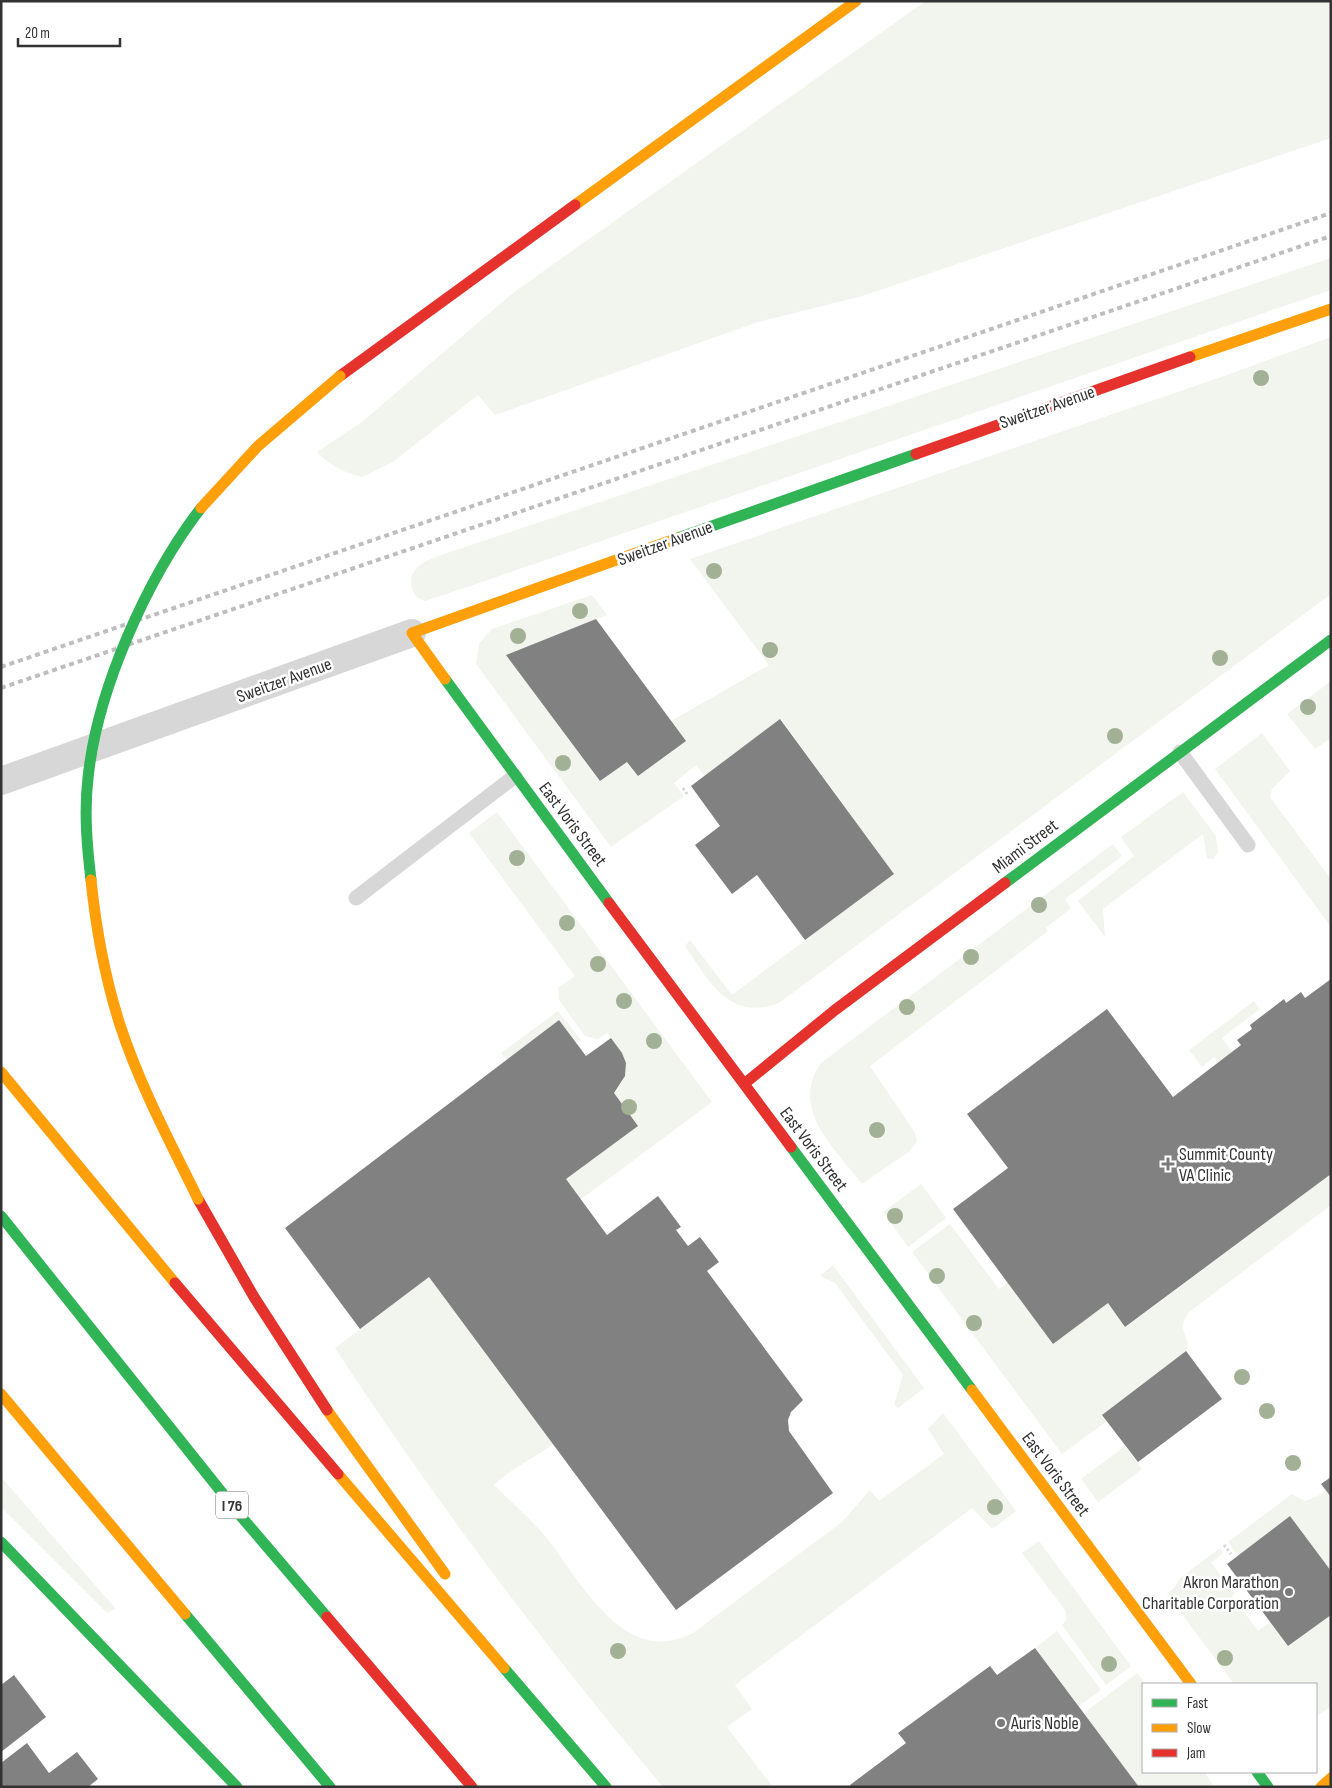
<svg xmlns="http://www.w3.org/2000/svg" width="1332" height="1788" viewBox="0 0 1332 1788" font-family="'Sofia Sans Condensed',sans-serif">
  <style>
    .green { fill: #f1f5ed }
    .building { fill: #818181 }
    .lines { fill: none; stroke-linecap: round; stroke-linejoin: round }
    .path { stroke: #d6d6d6; stroke-width: 3; stroke-dasharray: 2.5 2.5; stroke-linecap: butt }
    .lane { stroke: #d7d7d7; stroke-width: 15 }
    .street { stroke: #d7d7d7; stroke-width: 28 }
    .fast { stroke: #30b455; stroke-width: 11 }
    .slow { stroke: #ff9f0a; stroke-width: 11 }
    .jam { stroke: #e5322d; stroke-width: 11 }
    .rail { stroke: #bebebe; stroke-width: 4; stroke-dasharray: 5 4; stroke-linecap: butt }
    .fast-bridge { stroke: #30b455; stroke-width: 11 }
    .slow-bridge { stroke: #ff9f0a; stroke-width: 11 }
    .tree { fill: #a2b095 }
    .poi-dot { fill: #7a7a7a; stroke: #fff; stroke-width: 2 }
    .labels { text-anchor: middle; stroke-width: 5; stroke-linejoin: round; paint-order: stroke }
    .shield { fill: #fff; stroke: #707070; stroke-width: 1 }
    .shield-label { font-size: 16px; font-weight: bold; fill: #333 }
    .street-label { font-size: 18px; fill: #333; stroke: #fff }
    .poi-label { font-size: 18px; fill: #333; stroke: #fff; text-anchor: start }
  </style>
  <rect width="100%" height="100%" fill="#fff"/>
  <path class="green" d="M926 1H1331V138L862 296 758 322 495 415 478 395 393 462 362 477C343 472 330 466 317 452L363 421 514 292Z
    M1331 258V290L479 583 425 601C417 598 414 596 412 588 406 566 431 559 447 553Z
    M1331 337V594L779 1003C729 1022 709 981 685 946L690 940 732 995 894 874 781 719 705 776 696 765 674 783 684 796 611 847 476 664 479 644 492 629 592 595 607 615 507 655 600 781 627 762 685 741 671 721 769 665 690 559 1227 375Z
    M1331 681V738L1315 749 1287 714Z
    M1262 733 1290 771 1272 789 1270 797 1331 879V927L1215 769Z
    M1183 792 1216 836 1218 852 1213 859 1207 858 1203 834 1103 909 1105 937 1078 901 1134 856 1121 837Z
    M497 812 712 1102 580 1200 566 1179 638 1126 614 1093C636 1069 623 1054 607 1033L598 1039 585 1036 559 1000 558 988 575 976 469 833Z
    M1113 844 1122 856 1065 899 1071 908 1046 928 1048 931 870 1066 915 1133 917 1141 910 1151 862 1184C835 1148 789 1110 821 1063Z
    M1254 1001 1260 1009 1222 1038 1232 1052 1219 1062 1214 1057 1202 1067 1189 1050Z
    M558 1011 581 1040 576 1043 559 1020 507 1060 501 1053Z
    M1331 1174V1205L1188 1313 1182 1326 1188 1344 1186 1351 1103 1414 1107 1421 1062 1454 912 1252 950 1224 999 1289 1008 1283 1108 1303 1126 1327Z
    M921 1184 946 1218 908 1247 883 1212Z
    M833 1265 924 1388 898 1408 894 1405 903 1375 835 1283 820 1276Z
    M429 1277 553 1444C533 1459 512 1468 494 1485 511 1502 530 1518 546 1537 581 1581 624 1669 693 1633L842 1522 870 1490 879 1501 944 1454 928 1429 943 1413 1016 1511 994 1528H991L972 1508 735 1685 752 1709 727 1727 773 1787H663C545 1647 435 1501 335 1348Z
    M1125 1446 1142 1469 1098 1502 1081 1479Z
    M1 1477 116 1609 107 1613 1 1507Z
    M1326 1491 1331 1497V1571L1290 1516 1238 1556 1228 1542 1292 1494 1305 1501 1318 1496Z
    M1039 1541 1131 1666 1106 1685 1062 1625 1067 1619 1065 1610 1022 1553Z
    M1220 1548 1223 1553 1211 1563 1235 1593 1232 1596 1258 1631 1270 1622 1289 1646 1331 1615V1706L1316 1717V1684H1234L1167 1594 1175 1587 1180 1578Z
    M1057 1631 1101 1690 1079 1706 1035 1648Z
    M1137 1673 1146 1684H1143V1772H1205L1214 1787H1139L1084 1713Z"/>
  <path class="building" d="M596 619 686 741 638 776 627 762 600 781 506 655Z
    M780 719 894 874 805 940 757 875 732 894 695 845 720 826 691 786Z
    M1331 979V1174L1125 1327 1108 1303 1053 1344 953 1209 1008 1168 967 1114 1107 1009 1173 1097 1241 1045 1237 1040 1252 1029 1250 1025 1284 999 1286 1003 1301 992 1305 998Z
    M559 1020 586 1056 611 1038 622 1053 626 1063 625 1076 614 1093 638 1126 566 1179 607 1235 658 1196 681 1227 676 1230 688 1246 700 1237 719 1262 707 1271 803 1400 791 1412 788 1420 789 1431 833 1493 676 1610 429 1277 360 1329 285 1228Z
    M1186 1351 1222 1399 1138 1462 1102 1415Z
    M1331 1477V1497L1321 1484Z
    M1290 1516 1331 1571V1615L1288 1646 1227 1564Z
    M1035 1648 1139 1787H851L850 1785 906 1743 898 1733 990 1666 997 1675Z
    M14 1675 46 1717 1 1752V1685Z
    M27 1743 49 1773 77 1752 98 1779 88 1787H1V1763Z"/>
  <g class="lines">
    <path class="path" d="M683 788 687 794
      M1224 1545 1231 1554"/>
    <path class="lane" d="M1180 752 1248 845
      M356 898 515 776"/>
    <path class="street" d="M1 781 412 633"/>
    <path class="fast" d="M678 538 916 454
      M445 679 609 903
      M1005 883 1331 640
      M791 1147 972 1390
      M1 1216 239 1514 327 1617
      M1 1542 237 1787
      M185 1614 330 1787
      M504 1668 606 1787
      M1257 1772 1268 1787"/>
    <path class="slow" d="M575 205 856 1
      M1190 357 1331 309
      M445 679 412 633 678 538
      M1 1072 175 1283
      M972 1390 1191 1684
      M1 1394 185 1614
      M327 1410 445 1574
      M338 1474 504 1668
      M1321 1787 1331 1778"/>
    <path class="jam" d="M340 376 575 205
      M916 454 1190 357
      M609 903 791 1147
      M744 1084 835 1010 1005 883
      M198 1199 254 1297 327 1410
      M175 1283 338 1474
      M327 1617 472 1787"/>
    <path class="rail" d="M1 667 1331 213
      M1 688 1331 236"/>
    <path class="fast-bridge" d="M91 880C87 846 84 812 88 778 97 690 147 578 201 508"/>
    <path class="slow-bridge" d="M201 508 258 446 340 376
      M91 880C96 929 105 978 120 1025 140 1086 170 1142 198 1199"/>
  </g>
  <g class="tree">
    <circle cx="1261" cy="378" r="8"/>
    <circle cx="714" cy="571" r="8"/>
    <circle cx="580" cy="611" r="8"/>
    <circle cx="518" cy="636" r="8"/>
    <circle cx="770" cy="650" r="8"/>
    <circle cx="1220" cy="658" r="8"/>
    <circle cx="1308" cy="707" r="8"/>
    <circle cx="1115" cy="736" r="8"/>
    <circle cx="563" cy="763" r="8"/>
    <circle cx="517" cy="858" r="8"/>
    <circle cx="1039" cy="905" r="8"/>
    <circle cx="567" cy="923" r="8"/>
    <circle cx="971" cy="957" r="8"/>
    <circle cx="598" cy="964" r="8"/>
    <circle cx="624" cy="1001" r="8"/>
    <circle cx="907" cy="1007" r="8"/>
    <circle cx="654" cy="1041" r="8"/>
    <circle cx="629" cy="1107" r="8"/>
    <circle cx="877" cy="1130" r="8"/>
    <circle cx="895" cy="1216" r="8"/>
    <circle cx="937" cy="1276" r="8"/>
    <circle cx="974" cy="1323" r="8"/>
    <circle cx="1242" cy="1377" r="8"/>
    <circle cx="1267" cy="1411" r="8"/>
    <circle cx="1293" cy="1463" r="8"/>
    <circle cx="995" cy="1507" r="8"/>
    <circle cx="618" cy="1651" r="8"/>
    <circle cx="1225" cy="1658" r="8"/>
    <circle cx="1109" cy="1664" r="8"/>
  </g>
  <g class="poi-dot">
    <path d="M1165.5 1156.5h5v5h5v5h-5v5h-5v-5h-5v-5h5z"/>
    <circle cx="1289" cy="1592" r="5"/>
    <circle cx="1001" cy="1723" r="5"/>
  </g>
  <g class="labels">
    <rect class="shield" x="216" y="1491.5" width="32" height="27" rx="4"/>
    <g class="shield-label">
      <text x="232" y="1511">I 76</text>
    </g>
    <g class="street-label">
      <text transform="translate(1047 407) rotate(-19)" y="6">Sweitzer Avenue</text>
      <text transform="translate(665 543) rotate(-20)" y="6">Sweitzer Avenue</text>
      <text transform="translate(284 680) rotate(-20)" y="6">Sweitzer Avenue</text>
      <text transform="translate(573 824) rotate(53)" y="6">East Voris Street</text>
      <text transform="translate(1025 846) rotate(-37)" y="6">Miami Street</text>
      <text transform="translate(814 1149) rotate(53)" y="6">East Voris Street</text>
      <text transform="translate(1056 1474) rotate(53)" y="6">East Voris Street</text>
    </g>
    <g class="poi-label">
      <text x="1179" y="1160">Summit County<tspan x="1179" dy="21">VA Clinic</tspan></text>
      <text x="1279" y="1588" text-anchor="end">Akron Marathon<tspan x="1279" dy="21">Charitable Corporation</tspan></text>
      <text x="1011" y="1729">Auris Noble</text>
    </g>
  </g>
  <rect width="1332" height="1788" fill="none" stroke="#333333" stroke-width="5"/>
  <rect x="1142" y="1683" width="175" height="90" fill="#ffffff" stroke="#adadad"/>
  <rect x="1152" y="1699" width="25" height="8" fill="#30b455" stroke="#adadad"/>
  <text x="1187" y="1708" font-size="15" fill="#333333">Fast</text>
  <rect x="1152" y="1724" width="25" height="8" fill="#ff9f0a" stroke="#adadad"/>
  <text x="1187" y="1733" font-size="15" fill="#333333">Slow</text>
  <rect x="1152" y="1749" width="25" height="8" fill="#e5322d" stroke="#adadad"/>
  <text x="1187" y="1758" font-size="15" fill="#333333">Jam</text>
  <path d="M18 38v8h102v-8" fill="none" stroke="#333333" stroke-width="2.5"/>
  <text x="25" y="38" font-size="15" fill="#333333" stroke="#ffffff" stroke-width="4" paint-order="stroke">20 m</text>
</svg>
